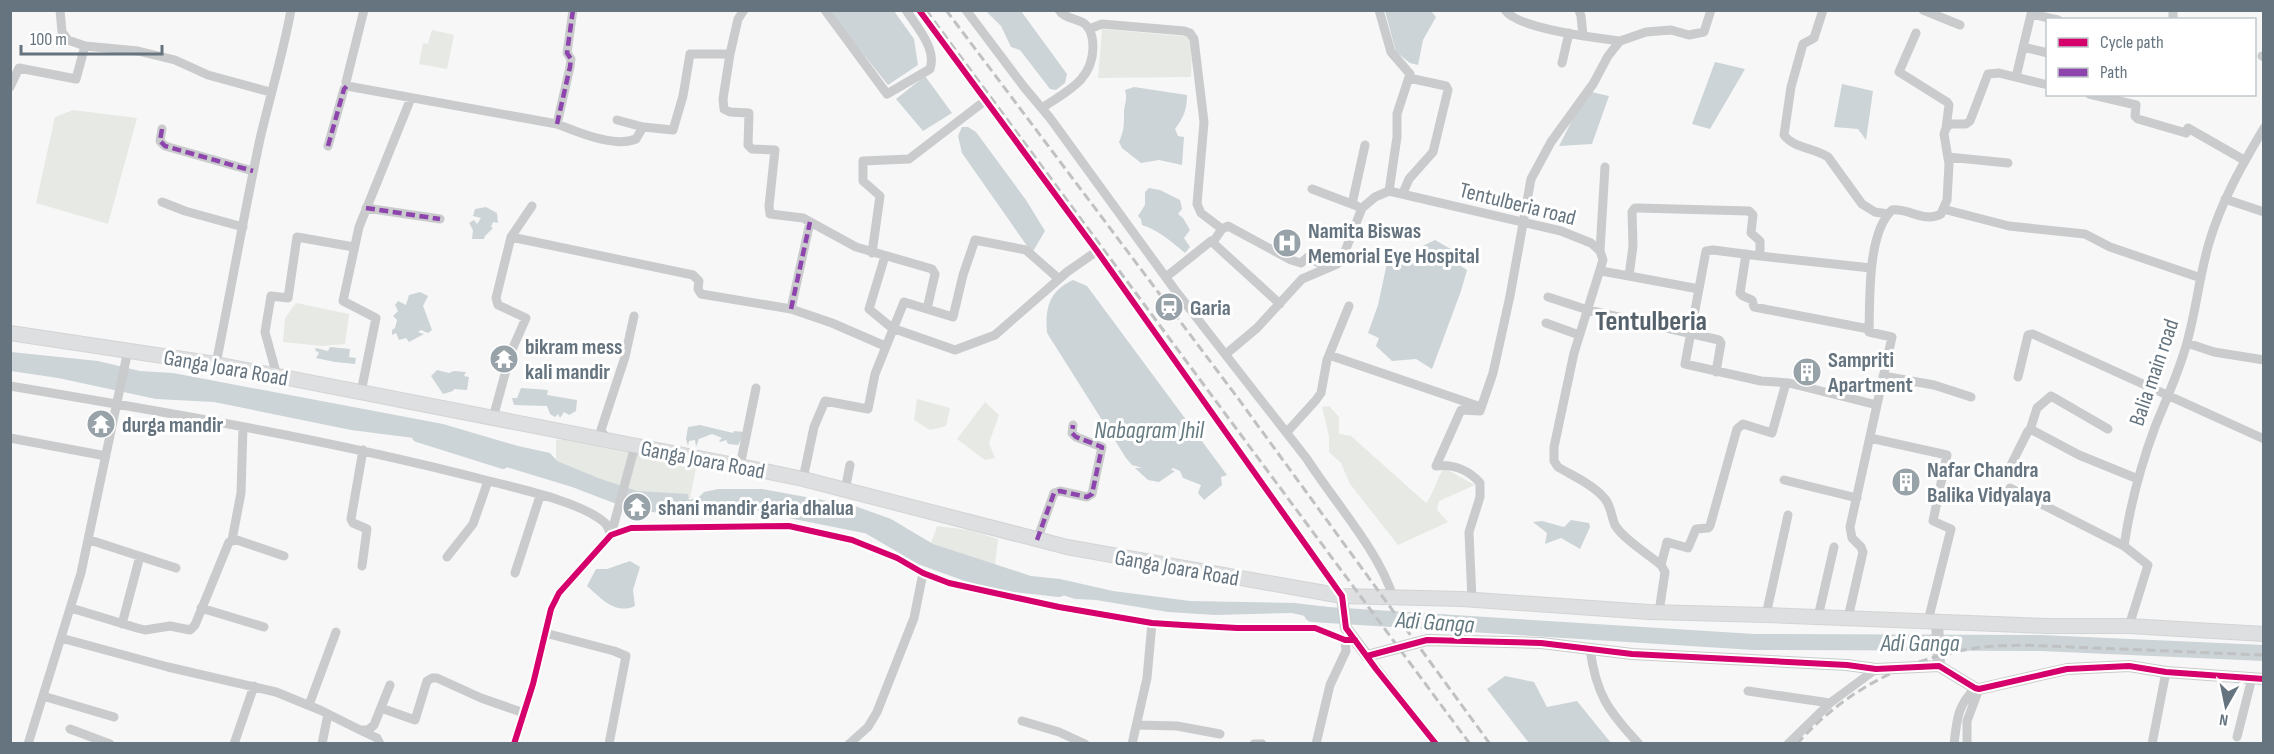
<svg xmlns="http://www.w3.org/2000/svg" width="2274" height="754" viewBox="0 0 2274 754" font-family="'Sofia Sans Condensed',sans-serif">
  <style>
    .green { fill: #e6e9e4 }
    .water { fill: #ccd4d7 }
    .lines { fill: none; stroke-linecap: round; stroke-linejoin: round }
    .canal { stroke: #ccd4d7; stroke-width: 10 }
    .river { stroke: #ccd4d7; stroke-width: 16 }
    .secondary-casing { stroke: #d3d4d5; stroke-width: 16 }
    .minor { stroke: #cacbcc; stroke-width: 9 }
    .tertiary { stroke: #cacbcc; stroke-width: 12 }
    .secondary { stroke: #dedfe0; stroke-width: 14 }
    .rail { stroke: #c0c1c3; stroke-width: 3; stroke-dasharray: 9 4.5; stroke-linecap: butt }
    .quiet { stroke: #8e44ad; stroke-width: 4.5; stroke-dasharray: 9 4.5; stroke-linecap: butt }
    .cycleway-casing { stroke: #fff; stroke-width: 10 }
    .cycleway { stroke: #d6006c; stroke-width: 6 }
    .labels { text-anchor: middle; stroke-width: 6; stroke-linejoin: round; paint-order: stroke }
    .street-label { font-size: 22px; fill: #65747f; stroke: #fff }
    .poi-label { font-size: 22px; font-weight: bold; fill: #65747f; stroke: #fff; text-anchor: start }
    .water-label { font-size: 24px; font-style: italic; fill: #657a81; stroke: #fff }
    .district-label { font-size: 28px; font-weight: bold; fill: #56626b; stroke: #fff }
  </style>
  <rect width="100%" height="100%" fill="#f7f7f7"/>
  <path class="green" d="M1102 29 1192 37 1191 77 1098 78Z
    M432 30 454 35 447 69 419 64 423 43 428 44Z
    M73 110 137 118 108 224 36 203 55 117Z
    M296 303 349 314 345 344 322 346 283 342 285 318Z
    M917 399 950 408 946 426 930 430 914 420Z
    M985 402 999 415 989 443 995 458 985 460 957 439Z
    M1329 406 1339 417V434L1351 436 1426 503C1435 492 1436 479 1444 468L1475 485 1439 501 1437 510 1448 522 1398 545 1350 484 1341 463 1329 452V436L1322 407Z
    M570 438 697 463 690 498 652 502 556 466V440Z
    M937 526 968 530 998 539 995 565 930 546Z"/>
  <path class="water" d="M829 11H894L914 39 918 65 888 85Z
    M986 11H1021L1067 74 1065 83 1056 90 1050 89 1020 50 1011 47 1001 26Z
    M1385 11H1431L1436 17 1423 40 1418 65 1410 63 1396 52Z
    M1715 62 1745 69 1710 129 1692 124Z
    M925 76 952 113 923 131 896 99Z
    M1842 84 1873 91 1866 140 1858 129 1834 127Z
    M1134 87 1187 95C1187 109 1184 117 1175 129L1178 136 1184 137 1182 165 1159 160 1141 163 1122 148 1119 142C1124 131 1124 125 1124 114 1124 103 1128 101 1125 90Z
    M1587 91 1609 96 1592 144 1559 146Z
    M962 127H968L976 132 1026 200 1045 231 1032 253 962 153 958 136Z
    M1149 188 1160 190 1180 200 1182 209 1178 214 1183 218 1190 230 1184 238 1190 247 1185 253C1173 243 1157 229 1142 225L1141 219 1138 216 1145 205V192Z
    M486 207 497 213 498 223 493 222 491 227 493 228 485 236 484 239H472L473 230 469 223 474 220 477 224 481 218 473 216 475 209Z
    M1435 240 1463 256 1458 264 1467 270 1461 291 1432 369 1416 359 1392 361 1376 346 1379 338 1368 333 1378 305 1387 263Z
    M1073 280 1087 286 1227 475 1221 477 1222 485 1204 500 1198 493 1201 485 1183 478 1180 471 1173 468 1171 470 1175 471 1159 482 1148 480 1135 468H1142L1132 465 1126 458 1047 333C1045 308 1049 291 1073 280Z
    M420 292 428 296 423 306 432 330 428 333 421 330 418 332 424 334 409 342 406 338 399 340 396 333 392 335V330L395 328 397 320 393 316 398 311 395 305 398 301 406 305 409 295Z
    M330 347 350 349 349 357 356 358 355 364 335 362 316 358 319 353 315 350 316 348 328 351Z
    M11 352 98 361 140 371 173 373 443 424 518 446 550 453 557 461 598 478 637 491 688 494 689 500 699 497 704 492 718 489H762L855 506 891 519 933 544 1031 576 1060 579 1113 591 1190 601 1295 603 1328 607 1337 621 1331 622 1292 613 1215 615 1168 612 1096 600 1075 599 1028 584 1011 583 976 575 917 552 862 525 827 515 788 509 734 507 704 511 693 516 632 510 572 487 506 467 474 452 437 441 351 430 214 402 156 399 58 378 11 371Z
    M437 370 449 373 454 371 466 372 464 376 469 377 467 390 454 389 453 391 443 394 431 376Z
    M521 388 548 390 547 395 577 400 576 411 569 415 564 412 560 418 558 414 555 417 550 414 547 406 514 405 512 398H517Z
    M700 425 733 433 734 431 745 432 738 445 728 444 726 440 721 442 719 441 722 438 712 434 699 439 696 447 695 440 689 441 688 446 686 439 688 427Z
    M1571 520 1589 523 1590 527 1580 549 1561 538 1545 544 1547 533 1533 522 1542 521 1564 527Z
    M630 561 640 567 633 590 635 606C615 615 602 599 587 586L596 569H607Z
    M1505 676 1534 682 1547 707 1577 701 1611 743H1529L1487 689Z"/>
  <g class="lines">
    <path class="canal" d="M417 437 503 464"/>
    <path class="river" d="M764 505 869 526 922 557 988 581 1059 589
      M1312 614 1754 642 2041 643 2264 653"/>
    <g class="secondary-casing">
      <path id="secondary" d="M10 333 216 364 740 466 803 479 1067 547 1342 596 1462 599 1649 612 1766 615 2047 626H2129L2264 634"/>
    </g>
    <path class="minor" d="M60 10 62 32 68 40 85 46 138 51 175 60 208 75 270 92
      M364 10 346 82 347 86 557 124C578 132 614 148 636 139L643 127
      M825 10 887 94 930 69C937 49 917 27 906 10
      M919 10 1097 251 1342 596
      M966 10 1024 87 1050 118 1175 290 1307 459C1333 500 1379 551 1393 597
      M1379 10 1391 52 1410 74 1397 114V137L1389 191
      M1505 10C1518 29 1596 38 1620 41
      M1579 10 1581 16 1583 36
      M1823 10 1814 38 1803 44 1791 87 1784 135C1793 148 1815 148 1828 157L1862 204 1875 212 1888 214
      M1923 10 1960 25
      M2031 14 2058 20
      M2173 20V10
      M1089 29 1102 24 1184 31 1190 33 1194 39 1204 122 1197 204 1201 213 1222 229
      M1916 33 1899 72 1947 102 1949 105 1946 128
      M2023 47 2048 53
      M730 54 723 99 724 109 730 112 749 113 748 145 752 149 775 150 769 206 770 214 803 218 856 247 932 269 935 274 927 309
      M2262 56 2264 57
      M1562 63 1569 33
      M2016 77 2032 10
      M10 87 19 68 76 79 85 46
      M2089 94 2136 105 2135 116 2138 119 2186 133 2188 128 2244 160
      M1042 108C1067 91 1092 81 1093 48 1093 42 1092 34 1089 29 1083 17 1066 21 1059 10
      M617 120 643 127 673 130 683 96 690 54H730L738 19 744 10
      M557 124 570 67 571 59 567 53 573 10
      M162 129 160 141 165 146 253 171
      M328 146 344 89 347 86
      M1948 157 2008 163
      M1312 189 1357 206
      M1403 193 1409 179 1433 152 1448 90 1446 86 1409 78
      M2225 199 2264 212
      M162 202 185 211 243 227
      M1352 204 1365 145
      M366 208 440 219
      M1943 209 2009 226 2085 234 2110 247 2201 278
      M511 237 532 206
      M1213 242 1222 229 1228 226 1291 260 1301 263 1308 257 1328 268
      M1600 251 1605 167
      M872 253 880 196 863 181V161L909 159 986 100
      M1746 254 1740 293 1743 296 1752 300 1754 307 1869 329
      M885 256 869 309 892 328 955 350 995 335 1067 272 1097 251
      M1760 256 1713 250 1706 251 1685 364 1761 381 1789 383 1877 405
      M1601 271 1629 276 1633 246 1632 212 1635 208H1638L1749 211 1753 215 1751 233 1760 241V256L1871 268
      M1629 276 1699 289
      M1166 277 1211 241 1280 304
      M1548 297 1588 310 1719 340 1721 343 1716 372
      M791 309 810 222
      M1546 323 1579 335
      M2187 343 2214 352 2264 360
      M1226 354 1257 328 1302 279 1337 264 1342 259 1362 208 1375 197 1389 191 1561 231 1591 243 1600 251 1603 260 1574 353 1554 447V461L1558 467C1573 476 1594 485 1605 499 1611 506 1611 516 1615 525 1623 539 1648 554 1661 565L1665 572 1659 612
      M1329 355 1481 407
      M216 364C231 289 244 214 260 139 270 96 283 54 291 10
      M277 376 265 332 271 296 288 298 297 237 354 247
      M1883 376 1934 385 1971 397
      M2018 377 2028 335 2033 334 2264 439
      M10 386C171 413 332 440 489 481 520 489 582 502 605 523 608 526 609 531 611 535
      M361 392 376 318 343 301 359 227 411 98
      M493 418 511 352 526 318 498 305 496 298 511 237 693 275 699 281 698 289 701 294 791 309 832 323 885 346
      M2030 430 2037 408 2051 396 2108 429
      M1287 432 1316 400 1321 393 1327 360 1349 306
      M10 438 106 456
      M1870 438 1947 455 1933 521 1951 529 1928 621
      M607 440 601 430 625 357 634 316
      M740 466 756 388
      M2009 469 2028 431 2032 430 2079 455 2138 479
      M803 479 814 427 825 401 868 409 875 374 904 302 953 317 963 275 975 240 1026 250 1059 279
      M1784 480 1857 498
      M2010 488 2124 546
      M845 490 850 465
      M611 535 635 446
      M90 540 176 568
      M232 540 241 493 243 427
      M1037 540 1054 493 1060 491 1087 497 1092 494 1102 447 1076 437 1072 433 1073 425
      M447 557 473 524 488 481
      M1661 565 1667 542 1688 548 1696 529 1708 528 1710 526 1737 429 1743 424 1772 433 1786 383
      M362 566 367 529 353 523 351 519 363 450
      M515 573 540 496
      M1472 600 1469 532 1480 497V483C1469 470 1453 464 1436 466L1461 410 1480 411 1493 373 1510 296 1531 179 1551 142 1593 84 1608 56 1620 41 1646 32 1671 30 1689 35 1704 32 1711 10
      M71 608 137 628 145 630 170 626 190 630 195 625 229 542 237 540 284 556
      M201 608 264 627
      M1766 615 1788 515
      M1818 617 1834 547
      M1848 618 1863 552 1861 547 1852 538 1850 527 1892 337 1869 332C1870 301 1867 233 1892 210 1908 208 1925 223 1941 214L1947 200 1949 164 1944 134 1946 128 1950 124H1966L1970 121 1988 74 1999 73 2048 85
      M122 624 140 556
      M2129 626 2148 565 2124 546C2130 505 2141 465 2155 427 2166 400 2178 374 2186 346 2196 312 2199 277 2209 243 2221 202 2242 165 2264 128
      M545 633 614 651 626 656 609 744
      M61 638 168 667 276 692 320 710 360 730H368L374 725 390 685
      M1590 649C1596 694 1608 711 1639 744
      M1367 656 1436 744
      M1748 691 1830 703
      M43 696 114 717
      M309 705 336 632
      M381 708 415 720 427 681 432 678H437L481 698 524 713
      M1022 721 1059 732 1085 744
      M1137 725 1177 726 1220 734
      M70 729 110 744
      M362 731 377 738 380 744
      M2237 737 2252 678
      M28 744 81 573 128 350
      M234 744 254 686
      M322 744 328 714
      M514 744 533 684 551 609 559 593 611 535 631 528 789 526 852 540 897 558 923 573 949 583 1059 607 1152 623 1183 625 1237 628H1315L1345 640H1355
      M849 744 868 727 877 712 914 618 923 573
      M1132 744 1147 678 1152 623
      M1254 744H1262
      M1316 744 1330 685 1346 651 1345 640
      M1788 744 1830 703 1876 669
      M1954 744C1957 719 1957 707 1975 688
      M1967 744V721L1979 689
      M2152 744 2166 672"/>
    <path class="tertiary" d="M1342 596 1346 628 1367 656 1427 640 1541 643 1632 654 1847 665 1876 669 1939 666 1975 688 1979 689 2067 669 2129 666 2166 672 2264 679
      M1937 620 1939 666"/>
    <use href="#secondary" class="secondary"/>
    <path class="rail" d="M926 10 1470 744
      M946 10 1237 397 1490 744
      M1797 744C1848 686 1919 652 1995 646 2028 644 2062 647 2095 648 2151 650 2207 653 2264 655"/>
    <path class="quiet" d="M557 124 570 67 571 59 567 53 573 10
      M162 129 160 141 165 146 253 171
      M328 146 344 89 347 86
      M366 208 440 219
      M791 309 810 222
      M1037 540 1054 493 1060 491 1087 497 1092 494 1102 447 1076 437 1072 433 1073 425"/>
    <g class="cycleway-casing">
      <path id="cycleway" d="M919 10 1097 251 1342 596 1346 628 1376 669 1436 744
        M1367 656 1427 640 1541 643 1632 654 1847 665 1876 669 1939 666 1975 688 1979 689 2067 669 2129 666 2166 672 2264 679
        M514 744 533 684 551 609 559 593 611 535 631 528 789 526 852 540 897 558 923 573 949 583 1059 607 1152 623 1183 625 1237 628H1315L1345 640H1355"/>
    </g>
    <use href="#cycleway" class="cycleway"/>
  </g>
  <defs>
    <g id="hospital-disc" transform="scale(1.5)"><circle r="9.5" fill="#98a2a9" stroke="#fff"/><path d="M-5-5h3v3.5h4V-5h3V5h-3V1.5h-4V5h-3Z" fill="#fff"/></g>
    <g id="station-disc" transform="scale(1.5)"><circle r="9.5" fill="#98a2a9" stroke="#fff"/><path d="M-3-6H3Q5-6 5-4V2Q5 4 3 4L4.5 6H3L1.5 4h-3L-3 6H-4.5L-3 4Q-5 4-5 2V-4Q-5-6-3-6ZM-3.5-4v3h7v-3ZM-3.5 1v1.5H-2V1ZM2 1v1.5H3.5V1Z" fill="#fff"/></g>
    <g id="temple-disc" transform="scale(1.5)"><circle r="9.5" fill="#98a2a9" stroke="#fff"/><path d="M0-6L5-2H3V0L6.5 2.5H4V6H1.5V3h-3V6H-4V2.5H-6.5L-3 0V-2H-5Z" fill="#fff"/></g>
    <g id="building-disc" transform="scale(1.5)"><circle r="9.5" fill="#98a2a9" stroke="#fff"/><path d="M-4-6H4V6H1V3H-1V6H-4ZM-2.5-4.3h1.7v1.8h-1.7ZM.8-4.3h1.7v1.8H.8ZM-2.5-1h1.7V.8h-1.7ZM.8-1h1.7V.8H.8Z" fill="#fff"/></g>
  </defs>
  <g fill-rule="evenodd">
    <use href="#hospital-disc" x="1287" y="243"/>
    <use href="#station-disc" x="1169" y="307"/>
    <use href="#temple-disc" x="504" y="359"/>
    <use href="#building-disc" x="1807" y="372"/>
    <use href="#temple-disc" x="101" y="424"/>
    <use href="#building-disc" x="1906" y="482"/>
    <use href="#temple-disc" x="637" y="507"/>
  </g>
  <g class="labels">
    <g class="street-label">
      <text transform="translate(1518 203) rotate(14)" y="8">Tentulberia road</text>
      <text transform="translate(226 367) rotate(10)" y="8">Ganga Joara Road</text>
      <text transform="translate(2153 372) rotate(-71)" y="8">Balia main road</text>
      <text transform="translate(703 459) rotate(11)" y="8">Ganga Joara Road</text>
      <text transform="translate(1177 567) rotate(10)" y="8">Ganga Joara Road</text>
    </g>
    <g class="poi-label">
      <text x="1308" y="238">Namita Biswas<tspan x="1308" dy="25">Memorial Eye Hospital</tspan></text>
      <text x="1190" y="315">Garia</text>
      <text x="525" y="354">bikram mess<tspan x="525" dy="25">kali mandir</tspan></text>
      <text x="1828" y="367">Sampriti<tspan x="1828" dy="25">Apartment</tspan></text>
      <text x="122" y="432">durga mandir</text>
      <text x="1927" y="477">Nafar Chandra<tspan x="1927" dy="25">Balika Vidyalaya</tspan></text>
      <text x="658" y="515">shani mandir garia dhalua</text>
    </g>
    <g class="water-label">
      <text x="1149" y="438">Nabagram Jhil</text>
      <text transform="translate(1435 622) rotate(4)" y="8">Adi Ganga</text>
      <text x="1920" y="651">Adi Ganga</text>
    </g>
    <g class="district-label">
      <text x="1651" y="330">Tentulberia</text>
    </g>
  </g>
  <rect width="2274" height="754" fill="none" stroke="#65747f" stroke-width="24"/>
  <rect x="2046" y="18" width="210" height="78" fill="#ffffff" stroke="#c1c7cc" stroke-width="1.5"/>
  <rect x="2058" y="38" width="30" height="9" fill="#d6006c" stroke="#c1c7cc" stroke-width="1.5"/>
  <text x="2100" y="48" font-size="18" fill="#65747f">Cycle path</text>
  <rect x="2058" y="68" width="30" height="9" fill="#8e44ad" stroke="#c1c7cc" stroke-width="1.5"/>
  <text x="2100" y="78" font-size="18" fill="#65747f">Path</text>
  <g transform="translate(2226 706) rotate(189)" stroke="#ffffff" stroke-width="4.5" paint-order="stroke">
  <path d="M0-4.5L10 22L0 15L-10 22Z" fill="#65747f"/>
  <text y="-9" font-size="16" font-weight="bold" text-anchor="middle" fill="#65747f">N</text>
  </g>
  <path d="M21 45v9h141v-9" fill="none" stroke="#65747f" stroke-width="3"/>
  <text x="30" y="45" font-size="18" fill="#65747f" stroke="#ffffff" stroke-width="4.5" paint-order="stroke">100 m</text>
</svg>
